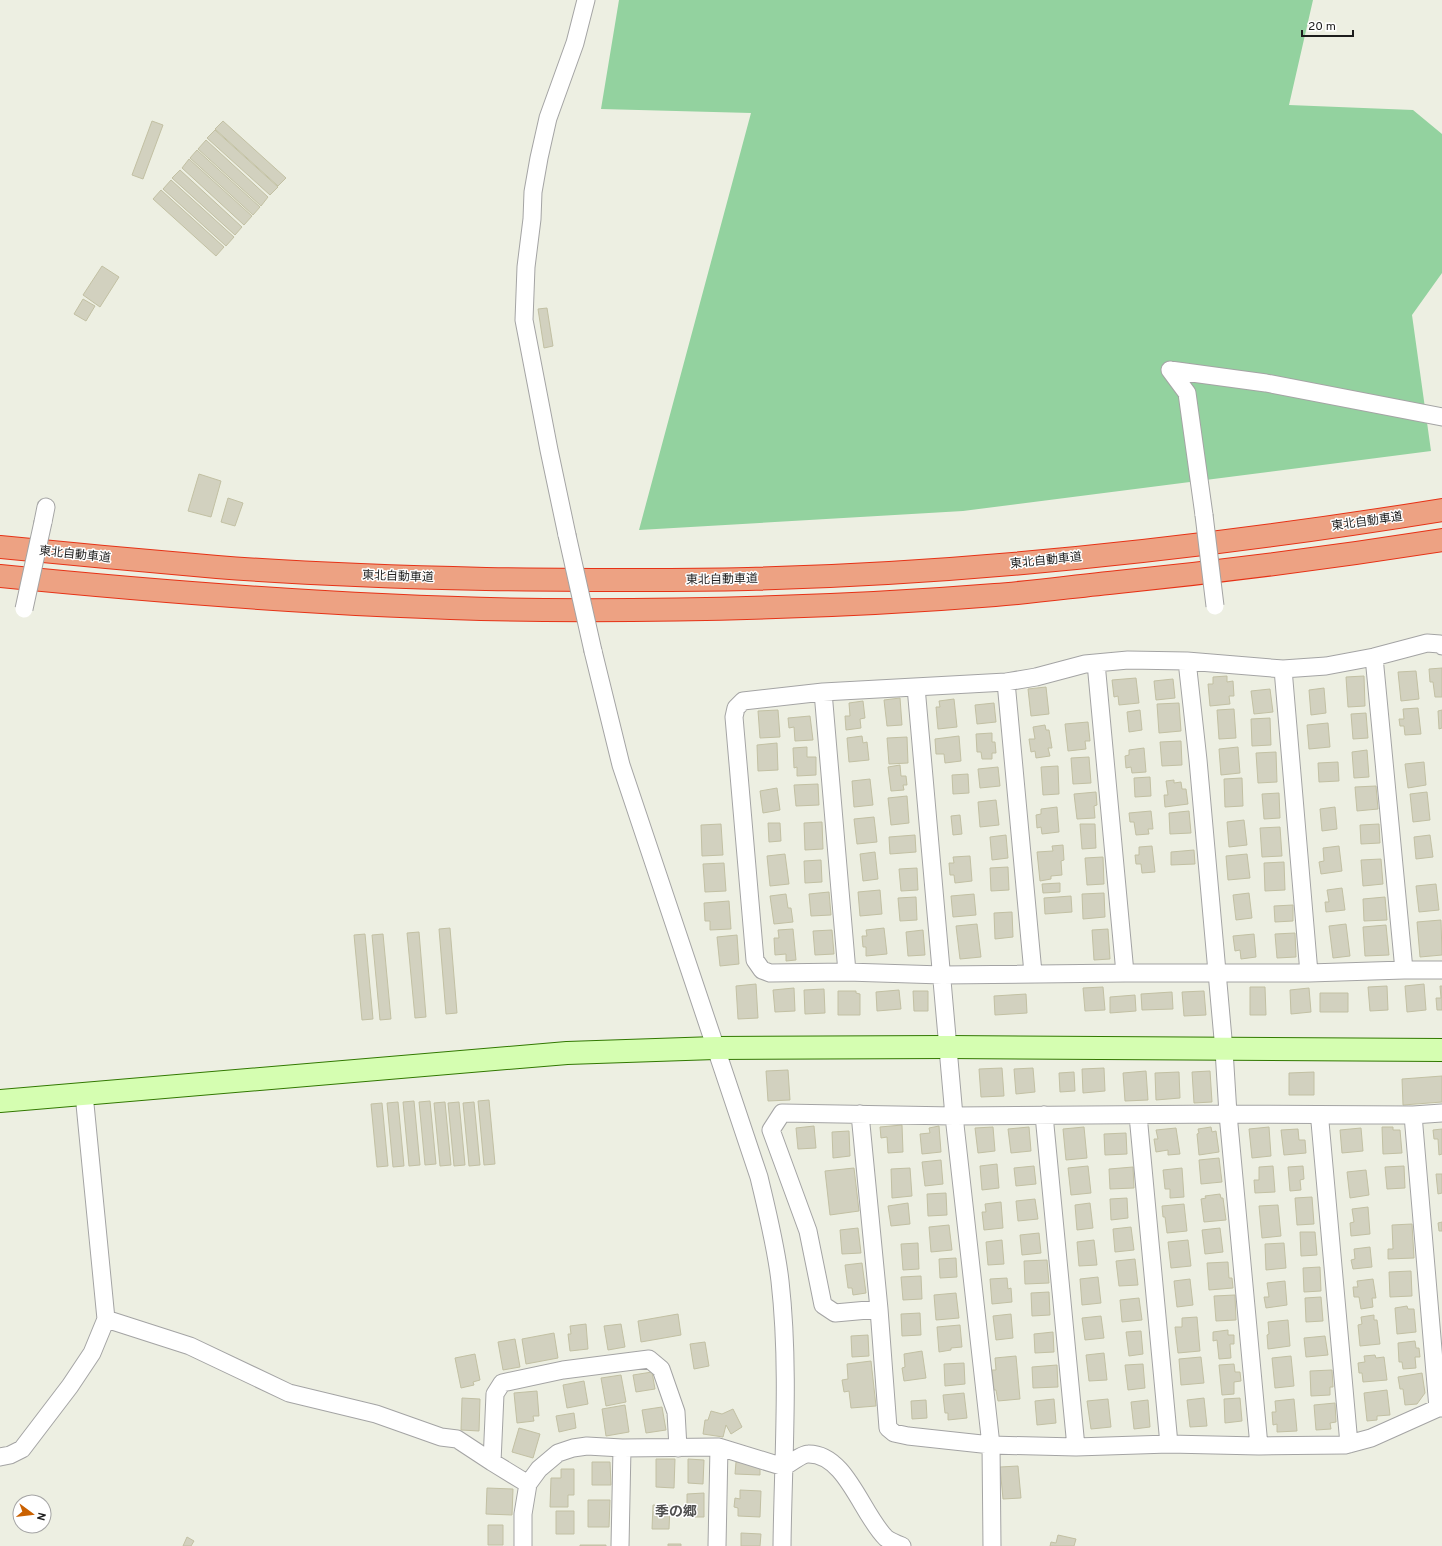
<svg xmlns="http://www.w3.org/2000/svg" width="1442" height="1546" viewBox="0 0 1442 1546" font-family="Overpass,'Noto Sans JP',sans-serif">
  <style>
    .forest { fill: #93d29f }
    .building { fill: #d2d1bf; stroke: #c2c0a3 }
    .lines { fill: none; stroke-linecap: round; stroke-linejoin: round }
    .street-casing { stroke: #a4a4a4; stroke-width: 19 }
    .secondary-casing { stroke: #327800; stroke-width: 24 }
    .highway-casing { stroke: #e63216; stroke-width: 24 }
    .street { stroke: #fff; stroke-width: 17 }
    .secondary { stroke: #d5feb1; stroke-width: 22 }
    .highway { stroke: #eda283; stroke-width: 22 }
    .street-bridge-casing { stroke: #a4a4a4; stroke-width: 19; stroke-linecap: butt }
    .street-bridge { stroke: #fff; stroke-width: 17 }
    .labels { text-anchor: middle; stroke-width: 3; stroke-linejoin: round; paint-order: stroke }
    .street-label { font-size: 12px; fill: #1d1d1d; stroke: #fff }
    .quarter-label { font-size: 14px; font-weight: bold; fill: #505050; stroke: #fff }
  </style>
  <rect width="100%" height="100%" fill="#edefe2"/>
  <path class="forest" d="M619 0H1313L1289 105 1413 110 1442 134V273L1412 315 1431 451 963 511 639 530 751 113 601 109Z"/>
  <path class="building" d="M152 121 163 125 143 179 132 175Z
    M223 121 286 178 278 186 215 129Z
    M215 130 278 187 270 195 207 138Z
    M206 140 268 197 261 206 198 149Z
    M197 150 260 207 253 215 190 158Z
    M189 159 252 216 244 225 182 168Z
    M180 170 242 227 235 235 172 178Z
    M171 180 234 237 226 246 163 189Z
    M161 190 224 247 216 256 153 199Z
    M102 266 119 277 100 307 83 295Z
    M83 299 95 306 86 321 74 314Z
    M547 308 553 346 544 348 538 309Z
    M199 474 221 481 211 517 188 511Z
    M228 498 243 503 235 526 221 522Z
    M1442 668V697H1435L1433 682H1430L1429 669Z
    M1416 671 1419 699 1401 701 1398 672Z
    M1227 676V682L1233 681 1234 696H1229L1230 704 1210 706 1208 684H1213V677Z
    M1364 676 1365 706 1348 707 1346 677Z
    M1136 678 1139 703 1119 705 1118 696 1114 697 1112 680Z
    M1173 679 1175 698 1156 700 1154 681Z
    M1046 687 1049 714 1031 716 1028 689Z
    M1324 688 1326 713 1311 715 1309 690Z
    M1270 689 1273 712 1254 714 1251 691Z
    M900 698 902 725 887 726 884 700Z
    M954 699 957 727 938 729 936 707H940L939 701Z
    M863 701 865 718 860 719 861 728 846 730 845 716H850L849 703Z
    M994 703 996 722 977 724 975 705Z
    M1179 703 1181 731 1159 733 1157 704Z
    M1418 708 1421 734 1405 735 1404 726H1400L1399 719H1404L1403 709Z
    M1234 709 1236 738 1219 739 1217 710Z
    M778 710 780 737 760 738 758 711Z
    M1140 710 1142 730 1129 732 1127 712Z
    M1442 710V728L1439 729 1438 711Z
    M1366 713 1368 738 1353 739 1351 714Z
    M810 716 813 740 795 741 794 727 789 728 788 718Z
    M1270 718 1271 745 1252 746 1251 719Z
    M1088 722 1090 741H1085L1086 749 1068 751 1065 724Z
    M1328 723 1330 747 1309 749 1307 725Z
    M1045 725 1046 730H1049L1052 748H1048L1050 756 1036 758 1035 751 1031 752 1029 739H1035L1033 727Z
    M992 733V742H995L996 753H992V759H982L981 752H977L976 734Z
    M862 736 863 743 867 742 869 760 849 762 847 738Z
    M959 736 961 761 945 763 944 754H936L935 739Z
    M907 737 908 763 889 764 887 738Z
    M1181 741 1182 765 1162 766 1160 742Z
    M777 743 778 770 758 771 757 745Z
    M807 747V757H816V775L797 776V767L794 768 793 748Z
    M1238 747 1240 773 1221 775 1219 749Z
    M1144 748 1146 772 1132 773 1131 767 1126 768 1125 756 1129 755V750Z
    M1367 750 1369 777 1354 778 1352 752Z
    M1276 752 1277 782 1258 783 1256 753Z
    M1089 757 1091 783 1073 784 1071 758Z
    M1338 762 1339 781 1319 782 1318 763Z
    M1424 762 1426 785 1408 788 1405 764Z
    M900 765 901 776H906L907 785H903L904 790 891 791 888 767Z
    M1058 766 1059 794 1043 795 1041 767Z
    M998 767 1000 786 980 788 978 769Z
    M968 774 969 793 953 794 952 775Z
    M1150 777 1151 796 1135 797 1134 778Z
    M1242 778 1243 806 1225 807 1224 779Z
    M870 779 873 805 854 807 852 781Z
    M1174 780V783L1181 782 1182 789H1186L1188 804 1165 807 1164 795H1168L1166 781Z
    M818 784 819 805 796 806 794 785Z
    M1376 786 1378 809 1357 811 1355 787Z
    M777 788 780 810 763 813 760 791Z
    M1096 792 1097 805 1094 806 1095 818 1077 819 1074 794Z
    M1427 792 1430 820 1413 822 1410 794Z
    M1279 793 1280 818 1264 819 1262 794Z
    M907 796 909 823 891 825 888 798Z
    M996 800 999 825 980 827 978 802Z
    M1057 807 1059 832 1042 834 1041 827 1037 828 1036 815 1041 814V809Z
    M1335 807 1337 829 1322 831 1320 809Z
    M1151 811 1153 829H1148L1149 834 1136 835 1134 822H1130L1129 813Z
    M1189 811 1191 833 1170 834 1169 813Z
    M960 815 962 834 953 835 951 816Z
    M874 817 877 842 857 844 854 819Z
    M1244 820 1247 845 1229 847 1227 822Z
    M822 822 823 849 805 850 804 823Z
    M768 823H780L781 841 769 842Z
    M721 824 723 855 702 856 701 825Z
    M1080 824H1095L1096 848 1082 849Z
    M1379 824 1380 843 1361 844 1360 825Z
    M1280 827 1282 856 1262 857 1260 828Z
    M915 835 916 852 890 854 889 837Z
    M1006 835 1008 858 992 860 990 837Z
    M1430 835 1433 857 1416 859 1414 837Z
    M1063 845 1064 860 1061 861 1062 875 1051 876V879L1040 881 1037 852 1053 851 1052 846Z
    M1152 846 1155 872 1142 873 1141 864H1136L1135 855H1139V847Z
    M1339 846 1342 871 1321 874 1319 862 1324 861 1323 848Z
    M1194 850 1195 864 1171 865V852Z
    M875 852 878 879 863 881 860 854Z
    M785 854 789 884 770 886 767 856Z
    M1247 854 1250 878 1228 880 1226 856Z
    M970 856 972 881 955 883 954 875H950L949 863H954L953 857Z
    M1103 857 1104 884 1087 885 1085 858Z
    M1381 859 1383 884 1363 886 1361 860Z
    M821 860 822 882 805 883 804 861Z
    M1284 862 1285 890 1265 891 1264 863Z
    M724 863 726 891 705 892 703 864Z
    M1008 867 1009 890 991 891 990 868Z
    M917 868 918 890 901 891 899 869Z
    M1060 883V892L1043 893 1042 884Z
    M1436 884 1439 910 1419 912 1416 886Z
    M1342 888 1345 910 1326 912 1325 902H1329L1327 890Z
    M880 890 882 914 860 916 858 892Z
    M829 892 831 915 811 916 809 894Z
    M1104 893 1105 917 1083 919 1082 894Z
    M1249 893 1252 918 1236 920 1233 895Z
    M786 894 788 908H791L793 922 774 924 770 896Z
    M974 894 976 915 953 917 951 896Z
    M1071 896 1072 912 1045 914 1044 898Z
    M916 897 917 920 900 921 898 898Z
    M1385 897 1387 920 1364 921 1363 899Z
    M729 901 731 929 710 930V921H705L704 903Z
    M1293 905V921L1275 922 1274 906Z
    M1012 912 1013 937 995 939 994 913Z
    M1441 920 1442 955 1420 957 1417 922Z
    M977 924 981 957 960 959 956 926Z
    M1346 924 1350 956 1333 958 1329 926Z
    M1386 925 1389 955 1365 956 1363 927Z
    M450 928 457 1013 446 1014 439 929Z
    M884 928 887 954 866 956V947H863L862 936H867L866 930Z
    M793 929 796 960 786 961V954L775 955 774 938H779L778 930Z
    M1108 929 1110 959 1094 960 1092 930Z
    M832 930 834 954 815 955 813 931Z
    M923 930 925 955 908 956 906 932Z
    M419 932 426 1017 415 1018 407 933Z
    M1295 933 1296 957 1277 958 1275 934Z
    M365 934 373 1019 362 1020 354 935Z
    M383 934 391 1019 380 1020 372 935Z
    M1254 934 1256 957 1241 959 1240 950 1235 951 1233 936Z
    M737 935 739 964 720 966 717 937Z
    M756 984 758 1018 738 1019 736 986Z
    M1424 984 1426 1010 1407 1012 1405 986Z
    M1387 986 1388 1010 1370 1011 1368 987Z
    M1440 986H1442V1010H1437L1436 998H1441Z
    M1103 987 1105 1010 1085 1011 1083 988Z
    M1250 987H1265L1266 1015H1250Z
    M794 988 795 1011 775 1012 773 990Z
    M1309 988 1311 1012 1291 1014 1290 990Z
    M824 989 825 1013 805 1014 804 990Z
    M899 990 901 1009 877 1011 876 992Z
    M838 991H856V993L860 994V1015H838Z
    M913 991H928V1011H914Z
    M1204 991 1206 1015 1184 1016 1182 992Z
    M1172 992 1173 1009 1142 1010 1141 994Z
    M1320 993H1348V1012H1320Z
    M1026 994 1027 1013 995 1015 994 996Z
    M1135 995 1136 1011 1110 1013V997Z
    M1002 1068 1004 1096 981 1097 979 1069Z
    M1033 1068 1035 1092 1016 1094 1014 1069Z
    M1104 1068 1105 1091 1083 1093 1082 1069Z
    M788 1070 790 1100 768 1101 766 1071Z
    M1146 1071 1148 1100 1125 1101 1123 1073Z
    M1210 1071 1212 1102 1194 1103 1192 1072Z
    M1074 1072 1075 1091 1060 1092 1059 1073Z
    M1179 1072 1180 1098 1156 1100 1155 1073Z
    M1314 1072V1095H1289V1073Z
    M1442 1076V1102L1403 1105 1402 1079Z
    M489 1100 495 1164 484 1165 478 1101Z
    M414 1101 420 1165 409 1166 403 1102Z
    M430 1101 436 1164 425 1165 419 1102Z
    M398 1102 404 1166 393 1167 387 1103Z
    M445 1102 451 1165 440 1166 434 1103Z
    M459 1102 465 1165 454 1166 448 1103Z
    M474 1102 480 1165 469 1166 463 1103Z
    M382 1103 388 1166 377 1167 371 1104Z
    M902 1125 903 1152 888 1153 887 1137 881 1138 880 1127Z
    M814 1126 816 1148 798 1149 796 1128Z
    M939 1126 941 1152 922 1154 920 1134 930 1133 929 1128Z
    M993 1127 995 1151 978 1153 975 1128Z
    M1029 1127 1031 1151 1011 1153 1008 1129Z
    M1084 1127 1087 1158 1066 1160 1063 1129Z
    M1211 1127 1212 1132 1216 1131 1219 1152 1199 1155 1197 1134 1199 1133 1198 1129Z
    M1269 1127 1271 1156 1252 1158 1249 1129Z
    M1382 1127H1393V1130H1400L1402 1153 1383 1154Z
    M1176 1128 1180 1154 1168 1155V1150L1156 1152 1154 1139H1158L1156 1130Z
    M1361 1128 1363 1151 1342 1153 1340 1130Z
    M1298 1129 1299 1140H1305L1306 1153 1284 1155 1281 1130Z
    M1442 1129V1154L1439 1155 1438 1139H1434L1433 1130Z
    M849 1131 850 1156 833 1158 832 1132Z
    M1126 1133 1127 1154 1105 1155 1104 1134Z
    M1219 1158 1222 1182 1201 1184 1199 1160Z
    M941 1160 943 1184 925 1186 922 1162Z
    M997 1164 999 1188 982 1190 980 1166Z
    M1034 1166 1036 1184 1016 1186 1014 1168Z
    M1088 1166 1091 1193 1071 1195 1068 1168Z
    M1273 1166 1275 1192 1255 1193 1254 1180H1259V1167Z
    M1303 1166 1304 1179 1300 1180 1301 1190 1290 1191 1288 1167Z
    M1404 1166 1405 1188 1387 1189 1385 1167Z
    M1133 1167 1134 1188 1110 1189 1109 1169Z
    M854 1168 859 1211 830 1215 825 1171Z
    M910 1168 912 1196 892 1198 891 1169Z
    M1182 1168 1184 1197 1170 1198V1189H1165L1163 1170Z
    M1366 1170 1369 1195 1350 1198 1347 1172Z
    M1436 1174H1442V1193L1438 1194Z
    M946 1193 947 1215 928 1216 927 1194Z
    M1220 1194 1221 1198H1223L1226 1220 1204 1222 1201 1199 1206 1198 1205 1196Z
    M1312 1197 1314 1224 1297 1225 1295 1198Z
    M1127 1198 1128 1218 1111 1220 1110 1199Z
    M1035 1199 1038 1219 1018 1221 1016 1201Z
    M1001 1202 1003 1228 984 1230 982 1212H986L985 1204Z
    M908 1203 910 1224 891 1226 888 1206Z
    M1090 1203 1093 1228 1077 1230 1075 1205Z
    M1184 1204 1187 1231 1167 1233 1165 1217H1163L1162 1206Z
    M1278 1205 1281 1236 1262 1238 1259 1206Z
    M1368 1207 1370 1234 1351 1236 1350 1223 1354 1222 1352 1209Z
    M1442 1222V1231H1439L1438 1223Z
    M1412 1224 1414 1258 1388 1259V1249H1393L1392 1225Z
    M949 1225 952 1250 931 1252 929 1227Z
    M1131 1227 1134 1250 1115 1252 1113 1229Z
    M858 1228 861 1253 842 1254 840 1230Z
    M1220 1228 1223 1252 1205 1254 1202 1230Z
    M1300 1232H1315L1317 1255 1301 1256Z
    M1039 1233 1041 1253 1022 1255 1020 1235Z
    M1002 1240 1004 1264 988 1265 986 1242Z
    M1094 1240 1097 1265 1079 1266 1077 1242Z
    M1188 1240 1191 1266 1171 1268 1168 1242Z
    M918 1243 919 1269 903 1270 901 1244Z
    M1284 1243 1286 1268 1266 1270 1265 1244Z
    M1370 1247 1372 1267 1353 1269 1351 1260 1355 1259 1354 1249Z
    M956 1258 957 1277 940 1278 939 1259Z
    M1135 1259 1138 1285 1119 1286 1116 1261Z
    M1047 1260 1049 1283 1025 1284 1024 1261Z
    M1228 1262 1229 1278H1232L1233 1288 1209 1290 1207 1263Z
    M862 1263 866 1293 853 1295 852 1288H848L845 1265Z
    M1320 1267 1321 1291 1304 1292 1303 1268Z
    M1411 1271 1412 1296 1390 1297 1389 1272Z
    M921 1276 922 1299 903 1300 901 1277Z
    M1098 1277 1101 1303 1082 1305 1080 1279Z
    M1007 1278 1008 1289 1011 1288 1012 1302 992 1304 990 1279Z
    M1190 1279 1193 1305 1177 1307 1174 1281Z
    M1373 1279 1376 1298H1372L1373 1307 1361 1309 1359 1297H1354L1353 1287H1358L1357 1281Z
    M1285 1281 1287 1305 1266 1308 1264 1297H1269L1267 1283Z
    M1049 1292 1050 1315 1032 1316 1031 1293Z
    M956 1293 959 1318 936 1320 934 1295Z
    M1235 1295 1236 1320 1216 1321 1214 1296Z
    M1321 1297 1323 1321 1306 1322 1305 1298Z
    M1139 1298 1142 1320 1122 1322 1120 1300Z
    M1407 1306 1408 1309H1414L1416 1332 1397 1334 1395 1308Z
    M920 1313 921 1335 902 1336 901 1314Z
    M678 1314 681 1335 641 1342 638 1321Z
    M1011 1314 1013 1338 996 1340 993 1316Z
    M1374 1315V1320H1377L1380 1344 1360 1346 1358 1325 1362 1324 1361 1317Z
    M1101 1316 1104 1338 1085 1340 1082 1318Z
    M1197 1317 1200 1351 1178 1353 1175 1327H1182V1318Z
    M1288 1320 1290 1346 1268 1349 1267 1335 1269 1334 1268 1322Z
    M586 1324 588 1349 570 1351 568 1334H571L570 1326Z
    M621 1324 625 1347 608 1350 604 1326Z
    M960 1325 962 1347 951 1348V1350L939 1352 937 1327Z
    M1228 1330V1335H1234V1344H1230L1231 1358 1219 1359 1217 1340 1213 1341V1332Z
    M1141 1331 1143 1354 1129 1356 1126 1332Z
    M1053 1332 1054 1352 1035 1353 1034 1334Z
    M554 1333 558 1358 526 1364 522 1339Z
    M868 1335 869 1356 852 1357 851 1336Z
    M1325 1336 1328 1355 1306 1357 1304 1338Z
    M515 1339 520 1367 503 1370 498 1342Z
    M1415 1341 1416 1348H1419L1420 1357H1415L1416 1368 1403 1369 1402 1362H1399L1398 1343Z
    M705 1342 709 1366 694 1369 690 1344Z
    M922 1351 926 1378 904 1381 902 1368 905 1367 904 1354Z
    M1104 1353 1107 1380 1089 1381 1086 1355Z
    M475 1354 480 1380 473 1382 474 1385 461 1388 455 1358Z
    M1375 1355 1376 1358 1384 1357 1387 1380 1363 1382 1362 1373H1359L1358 1363 1365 1362 1364 1356Z
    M1016 1356 1020 1399 998 1401 996 1390H994L992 1370H996L995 1358Z
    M1291 1356 1294 1386 1275 1388 1272 1358Z
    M1201 1357 1204 1383 1181 1385 1179 1359Z
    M871 1361 876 1406 851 1408 849 1391 844 1392 842 1380 848 1379 847 1364Z
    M964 1363 965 1384 945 1386 944 1364Z
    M1143 1364 1145 1388 1128 1390 1125 1365Z
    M1234 1364 1235 1372H1240L1241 1381 1234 1382V1394L1222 1395 1219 1365Z
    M1057 1365 1058 1387 1033 1388 1032 1367Z
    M1332 1370 1333 1387H1330V1395L1311 1396 1310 1371Z
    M652 1372 655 1389 636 1392 633 1375Z
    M1422 1373 1425 1393 1417 1404 1405 1405 1403 1389H1400L1398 1377Z
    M621 1375 626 1402 606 1406 601 1378Z
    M584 1381 588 1404 567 1408 563 1385Z
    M1387 1390 1390 1415 1377 1416V1420L1367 1421 1364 1393Z
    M537 1391 539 1416H533L534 1421 517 1423 514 1393Z
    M964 1393 967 1418 948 1420V1413H945L943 1395Z
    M462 1398 480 1399 479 1431 461 1430Z
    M1204 1398 1207 1426 1190 1427 1187 1400Z
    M1240 1398 1242 1421 1225 1423 1224 1399Z
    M1054 1399 1056 1423 1037 1425 1035 1401Z
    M1108 1399 1111 1427 1091 1429 1087 1401Z
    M1294 1399 1297 1431 1277 1432V1424L1273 1425 1272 1412H1276L1275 1401Z
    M926 1400 927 1418 912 1419 911 1401Z
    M1148 1400 1150 1427 1134 1429 1131 1402Z
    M1335 1403 1336 1422 1330 1423 1331 1429 1316 1430 1314 1405Z
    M625 1405 629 1432 606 1436 602 1409Z
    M662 1407 666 1430 646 1433 642 1410Z
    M733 1409 742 1427 731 1434 726 1425 723 1437 703 1434 705 1420H708L711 1411 722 1414Z
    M574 1413 576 1428 559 1432 556 1416Z
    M519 1428 540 1434 533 1458 512 1452Z
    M656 1459H675L674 1488 656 1487Z
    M688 1459 704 1460 703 1484 688 1483Z
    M592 1462H610L611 1485H592Z
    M736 1462 760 1463V1475L735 1474Z
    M1018 1466 1021 1498 1003 1499 1000 1467Z
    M561 1469H574V1495H568V1507H550L551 1478H561Z
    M487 1488 513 1489 512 1515 486 1514Z
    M740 1490 761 1491 760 1517 738 1516V1508L734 1507 735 1498 740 1499Z
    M704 1493V1517H687V1494Z
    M588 1500H610L609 1527H588Z
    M653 1505 670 1506 669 1529H652Z
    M556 1511H574V1534H556Z
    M488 1525H503V1545H488Z
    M741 1533 761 1534 760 1546H741Z
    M1058 1535 1076 1539 1074 1546H1050L1051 1542 1056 1543Z
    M187 1537 194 1541 191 1546H183Z
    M668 1544H681V1546H668Z
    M580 1545H606V1546H580Z"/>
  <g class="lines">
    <g class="street-casing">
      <path id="street" d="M1170 370 1266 383 1442 417
        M1170 370 1187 393 1204 515
        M43 522 46 507
        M567 535 549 450 524 320 526 267 532 219 533 192 539 158 548 118 575 43 586 0
        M1442 646 1440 644 1427 643 1374 657 1326 666 1283 669 1187 661 1128 660 1085 664 1036 677 1006 682 823 692 743 701 736 708 734 717 755 960 762 970 770 973 847 972 942 975 1125 973H1309L1404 970H1442
        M593 651 621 765 759 1177C767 1211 776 1246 780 1281 790 1369 783 1458 782 1546
        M1374 657 1404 970
        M1187 661 1198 760 1224 1050 1228 1114 1259 1446
        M1096 663 1125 973
        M1283 669 1309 973
        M1006 682 1033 973
        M916 687 954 1116 991 1445 992 1546
        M823 692 847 972
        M860 1114 879 1309 888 1428 894 1433 908 1436 991 1445 1076 1447 1169 1444 1259 1446 1345 1445 1371 1438 1438 1408H1442
        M1044 1115 1076 1447
        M1138 1115 1169 1444
        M1413 1115 1438 1408
        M1320 1122 1349 1444
        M879 1309 835 1313 823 1305 808 1231 771 1130 782 1113 954 1116 1228 1114 1413 1115 1442 1113
        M106 1319 190 1346 289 1393 376 1414 441 1437 457 1439 492 1462
        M0 1457 10 1455 22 1449 70 1386 92 1353 106 1319 84 1094
        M528 1484 492 1462 495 1394 502 1383 563 1370 649 1359 661 1369 676 1412 678 1448
        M523 1546V1514L528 1484 539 1469 558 1453 573 1448 587 1446 622 1448 719 1447 784 1467C789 1464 802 1454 808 1454 846 1453 862 1515 886 1538 890 1541 897 1544 902 1546
        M620 1546 622 1448
        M717 1546 719 1447"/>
    </g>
    <g class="secondary-casing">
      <path id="secondary" d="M0 1101 567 1053 715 1048 947 1047 1442 1050"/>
    </g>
    <g class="highway-casing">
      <path id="highway" d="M0 547C72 554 145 561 217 567 307 574 396 577 486 579 573 580 661 581 748 579 980 573 1213 547 1442 510
        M0 576C181 594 362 608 544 610 694 611 845 607 995 595 1036 592 1077 586 1118 582 1226 571 1334 557 1442 540"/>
    </g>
    <use href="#street" class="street"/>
    <use href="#secondary" class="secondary"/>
    <use href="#highway" class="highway"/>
    <g class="street-bridge-casing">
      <path id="street-bridge" d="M1204 515 1215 606
        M567 535 593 651
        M24 609 43 522"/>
    </g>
    <use href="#street-bridge" class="street-bridge"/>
  </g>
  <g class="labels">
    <g class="street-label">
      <text transform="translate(1367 521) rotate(-8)" y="4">東北自動車道</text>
      <text transform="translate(75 554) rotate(6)" y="4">東北自動車道</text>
      <text transform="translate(1046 560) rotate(-6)" y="4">東北自動車道</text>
      <text transform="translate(398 576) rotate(2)" y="4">東北自動車道</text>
      <text transform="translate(722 579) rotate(-1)" y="4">東北自動車道</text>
    </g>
    <g class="quarter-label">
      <text x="676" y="1516">季の郷</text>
    </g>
  </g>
  <g transform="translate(32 1514) rotate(105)"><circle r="19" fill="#ffffff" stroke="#a5a5a5"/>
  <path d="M0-3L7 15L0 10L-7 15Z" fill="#ca6100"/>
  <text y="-6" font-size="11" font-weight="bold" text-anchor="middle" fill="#1d1d1d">N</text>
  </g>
  <path d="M1302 30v6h51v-6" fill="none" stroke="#1d1d1d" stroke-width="2"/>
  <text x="1308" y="30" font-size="12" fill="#1d1d1d" stroke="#ffffff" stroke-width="3" paint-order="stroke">20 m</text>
</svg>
